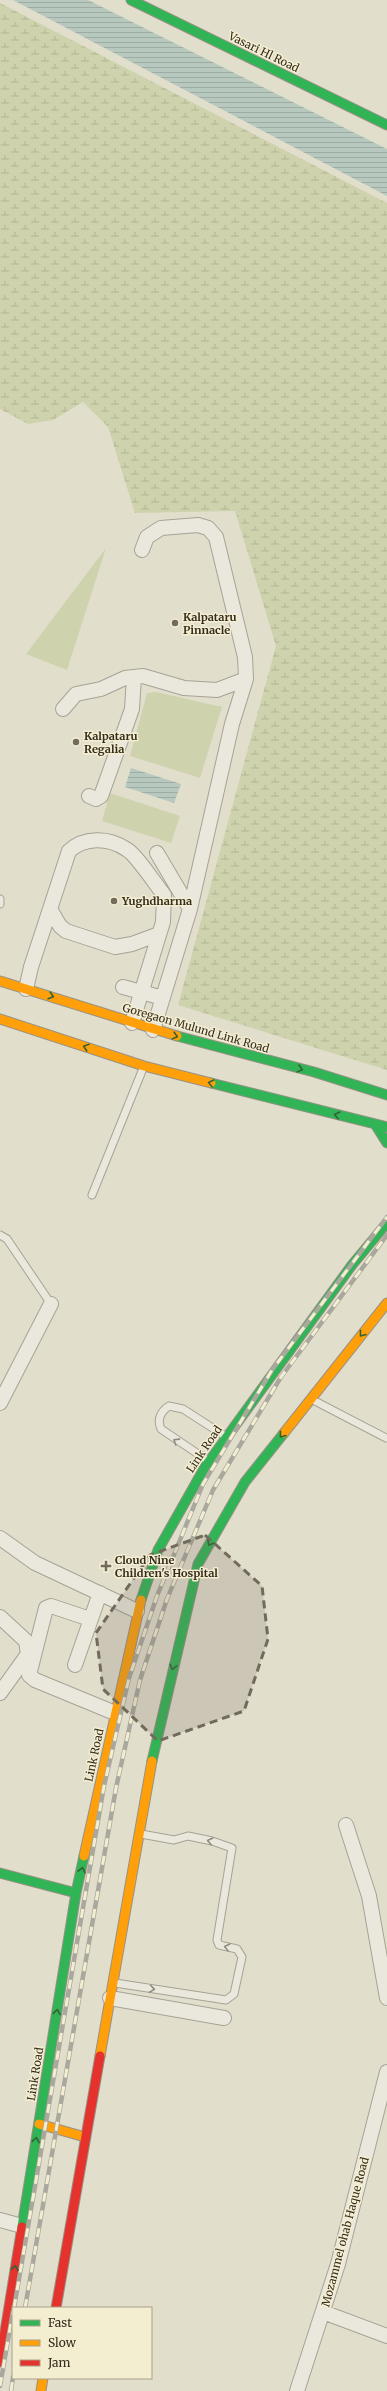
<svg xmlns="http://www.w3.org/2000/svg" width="387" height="2391" viewBox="0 0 387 2391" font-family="Merriweather,serif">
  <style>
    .wetland { fill: url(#wetland-marsh) }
    .green { fill: #ced3ae }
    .water { fill: url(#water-rules) }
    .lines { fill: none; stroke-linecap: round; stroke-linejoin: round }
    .lane-casing { stroke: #a7a295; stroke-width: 9 }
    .street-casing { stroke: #a7a295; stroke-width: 16 }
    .fast-casing { stroke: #979285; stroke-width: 11 }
    .slow-casing { stroke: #979285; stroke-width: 11 }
    .jam-casing { stroke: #979285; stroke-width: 11 }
    .lane { stroke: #eae8dd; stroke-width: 7 }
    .street { stroke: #eae8dd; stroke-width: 14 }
    .fast { stroke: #30b455; stroke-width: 9 }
    .slow { stroke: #ff9f0a; stroke-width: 9 }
    .jam { stroke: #e5322d; stroke-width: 9 }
    .rail-casing { stroke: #aaa79d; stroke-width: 4.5 }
    .rail { stroke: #f4eed1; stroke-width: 3; stroke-dasharray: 9; stroke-linecap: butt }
    .oneway { stroke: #336234 }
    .oneway2 { stroke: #908a7e }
    .marked { fill: #726a5b; fill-opacity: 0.2; stroke: #726a5b; stroke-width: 3; stroke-dasharray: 8 5; stroke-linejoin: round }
    .poi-dot { fill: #726a5b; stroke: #f4eed1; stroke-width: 1.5 }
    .labels { text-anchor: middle; stroke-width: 3; stroke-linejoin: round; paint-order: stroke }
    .street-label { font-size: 11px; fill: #352c1e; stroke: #f4eed1 }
    .poi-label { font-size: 11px; font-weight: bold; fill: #352c1e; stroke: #f4eed1; text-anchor: start }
  </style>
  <defs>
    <pattern id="wetland-marsh" width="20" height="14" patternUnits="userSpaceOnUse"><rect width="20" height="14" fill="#ced3ae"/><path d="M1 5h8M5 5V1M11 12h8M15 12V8" fill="none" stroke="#b2b595"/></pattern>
    <pattern id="water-rules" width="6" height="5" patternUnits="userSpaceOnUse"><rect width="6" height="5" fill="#b7c8bf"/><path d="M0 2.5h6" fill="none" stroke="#9eaca4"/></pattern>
  </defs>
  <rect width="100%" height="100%" fill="#e2decc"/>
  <path class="wetland" d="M0 3 387 203V1070L178 1005 276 646 235 511 135 513 108 427 83 402 53 420 28 424 0 409Z"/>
  <path class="green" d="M106 548 67 670 26 654Z
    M156 692 222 707 200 778 130 756 147 693Z
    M110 793 180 816 171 843 102 821Z"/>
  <path class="water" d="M13 0H88L387 149V196Z
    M131 768 181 784 174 803 125 787Z"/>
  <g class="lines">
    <g class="lane-casing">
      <path id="lane" d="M0 899V904
        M92 1195 144 1066
        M0 1235 7 1239 51 1304
        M313 1400 386 1438
        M207 1460 161 1429C157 1420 160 1412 169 1406L183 1409 225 1436
        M115 1983 226 2000 234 1994 242 1957 237 1949 219 1945 217 1940 232 1848 212 1841 188 1836 174 1840 141 1834"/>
    </g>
    <g class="street-casing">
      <path id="street" d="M142 550 147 537 161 528 198 525 208 528 216 537 245 657 246 679 232 724 190 909 153 1030
        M63 709 76 694 101 689 125 678 143 676 184 688 217 690 246 679
        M89 796 96 799 101 796 132 709 134 677
        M157 853 190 909
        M50 909 60 926 66 931 115 947 132 944 159 934
        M123 987 163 998
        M26 989 31 967 69 851C84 837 108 837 126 849 136 854 156 885 164 895L163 922 132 1023
        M0 1403 51 1304
        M0 1538 35 1563 137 1611
        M0 1617 26 1641 28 1654 0 1693
        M90 1619 51 1606 46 1608 29 1675 35 1680 115 1713
        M75 1665 100 1593
        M346 1825 369 1896 387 1998
        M110 1998 224 2018
        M0 2220 22 2226
        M323 2312 387 2336
        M297 2391 338 2264 387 2072"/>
    </g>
    <g class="fast-casing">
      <path id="fast" d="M131 0 387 125
        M177 1036 314 1072 387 1095
        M211 1083 387 1127
        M375 1124 387 1143
        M141 1600 158 1550 205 1467 352 1265 387 1223
        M152 1761 198 1564 245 1482 284 1433
        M0 1873 76 1893
        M22 2227 76 1893 84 1856"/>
    </g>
    <g class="slow-casing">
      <path id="slow" d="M0 981 177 1036
        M0 1019 144 1066 211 1083
        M284 1433 387 1303
        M84 1856 141 1600
        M100 2056 152 1761
        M39 2124 85 2137
        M41 2391 43 2378"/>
    </g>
    <g class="jam-casing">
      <path id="jam" d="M56 2308 100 2056
        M0 2362 22 2227"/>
    </g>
    <use href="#lane" class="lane"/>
    <use href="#street" class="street"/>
    <use href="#fast" class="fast"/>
    <use href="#slow" class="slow"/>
    <use href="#jam" class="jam"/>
    <g class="rail-casing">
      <path id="rail" d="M14 2308 104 1786 129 1678 157 1596 203 1484 272 1370 387 1217
        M25 2308 116 1788 140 1680 167 1599 213 1490 281 1377 387 1235
        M0 2386 13 2311
        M11 2391 13 2377"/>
    </g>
    <use href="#rail" class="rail"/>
  </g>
  <defs><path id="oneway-chevron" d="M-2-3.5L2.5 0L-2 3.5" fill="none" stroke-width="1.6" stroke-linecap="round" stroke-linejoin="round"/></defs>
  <g class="oneway">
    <use href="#oneway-chevron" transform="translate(51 996) rotate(17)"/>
    <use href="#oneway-chevron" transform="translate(175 1036) rotate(15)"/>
    <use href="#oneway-chevron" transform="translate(86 1047) rotate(-162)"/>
    <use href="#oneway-chevron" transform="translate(300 1069) rotate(15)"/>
    <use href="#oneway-chevron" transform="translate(211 1083) rotate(-166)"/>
    <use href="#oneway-chevron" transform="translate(337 1115) rotate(-166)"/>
    <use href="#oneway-chevron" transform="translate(362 1334) rotate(128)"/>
    <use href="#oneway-chevron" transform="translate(282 1435) rotate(128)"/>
    <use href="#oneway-chevron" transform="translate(210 1543) rotate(120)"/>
    <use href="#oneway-chevron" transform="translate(173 1667) rotate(103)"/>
    <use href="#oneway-chevron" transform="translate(82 1870) rotate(-78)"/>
    <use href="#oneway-chevron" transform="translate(57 2012) rotate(-81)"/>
    <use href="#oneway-chevron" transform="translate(36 2140) rotate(-81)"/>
    <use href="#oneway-chevron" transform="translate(15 2268) rotate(-81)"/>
  </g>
  <g class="oneway2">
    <use href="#oneway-chevron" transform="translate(176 1441) rotate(-148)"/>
    <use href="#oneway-chevron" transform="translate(210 1841) rotate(-167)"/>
    <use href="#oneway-chevron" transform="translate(227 1947) rotate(-166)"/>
    <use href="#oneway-chevron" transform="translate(152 1989) rotate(9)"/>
  </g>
  <path class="marked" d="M205 1535 262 1586 268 1639 244 1711 158 1741 103 1689 96 1633 150 1555Z"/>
  <g class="poi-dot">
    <circle cx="175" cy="623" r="4"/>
    <circle cx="76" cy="742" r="4"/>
    <circle cx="114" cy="901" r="4"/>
    <path d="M104 1560h4v4h4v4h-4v4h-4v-4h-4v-4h4z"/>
  </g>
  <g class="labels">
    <g class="street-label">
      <text transform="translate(264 52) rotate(26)" y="4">Vasari Hl Road</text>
      <text transform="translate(196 1028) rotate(16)" y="4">Goregaon Mulund Link Road</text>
      <text transform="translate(204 1449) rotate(-56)" y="4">Link Road</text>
      <text transform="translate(94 1755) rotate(-78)" y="4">Link Road</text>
      <text transform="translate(35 2074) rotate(-81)" y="4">Link Road</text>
      <text transform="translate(345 2232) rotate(-75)" y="4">Mozammel ohab Haque Road</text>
    </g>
    <g class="poi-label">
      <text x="183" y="621">Kalpataru<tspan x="183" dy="13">Pinnacle</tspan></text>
      <text x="84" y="740">Kalpataru<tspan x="84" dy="13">Regalia</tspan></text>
      <text x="122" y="905">Yughdharma</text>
      <text x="115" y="1564">Cloud Nine<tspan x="115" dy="13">Children's Hospital</tspan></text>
    </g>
  </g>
  <rect x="12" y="2307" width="140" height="72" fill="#f4eed1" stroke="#a8a089"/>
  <rect x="20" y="2320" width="20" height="6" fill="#30b455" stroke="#a8a089"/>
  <text x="48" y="2327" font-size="12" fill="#352c1e">Fast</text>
  <rect x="20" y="2340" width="20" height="6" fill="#ff9f0a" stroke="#a8a089"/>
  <text x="48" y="2347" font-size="12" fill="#352c1e">Slow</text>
  <rect x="20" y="2360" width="20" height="6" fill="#e5322d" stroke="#a8a089"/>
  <text x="48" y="2367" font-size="12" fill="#352c1e">Jam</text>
</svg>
